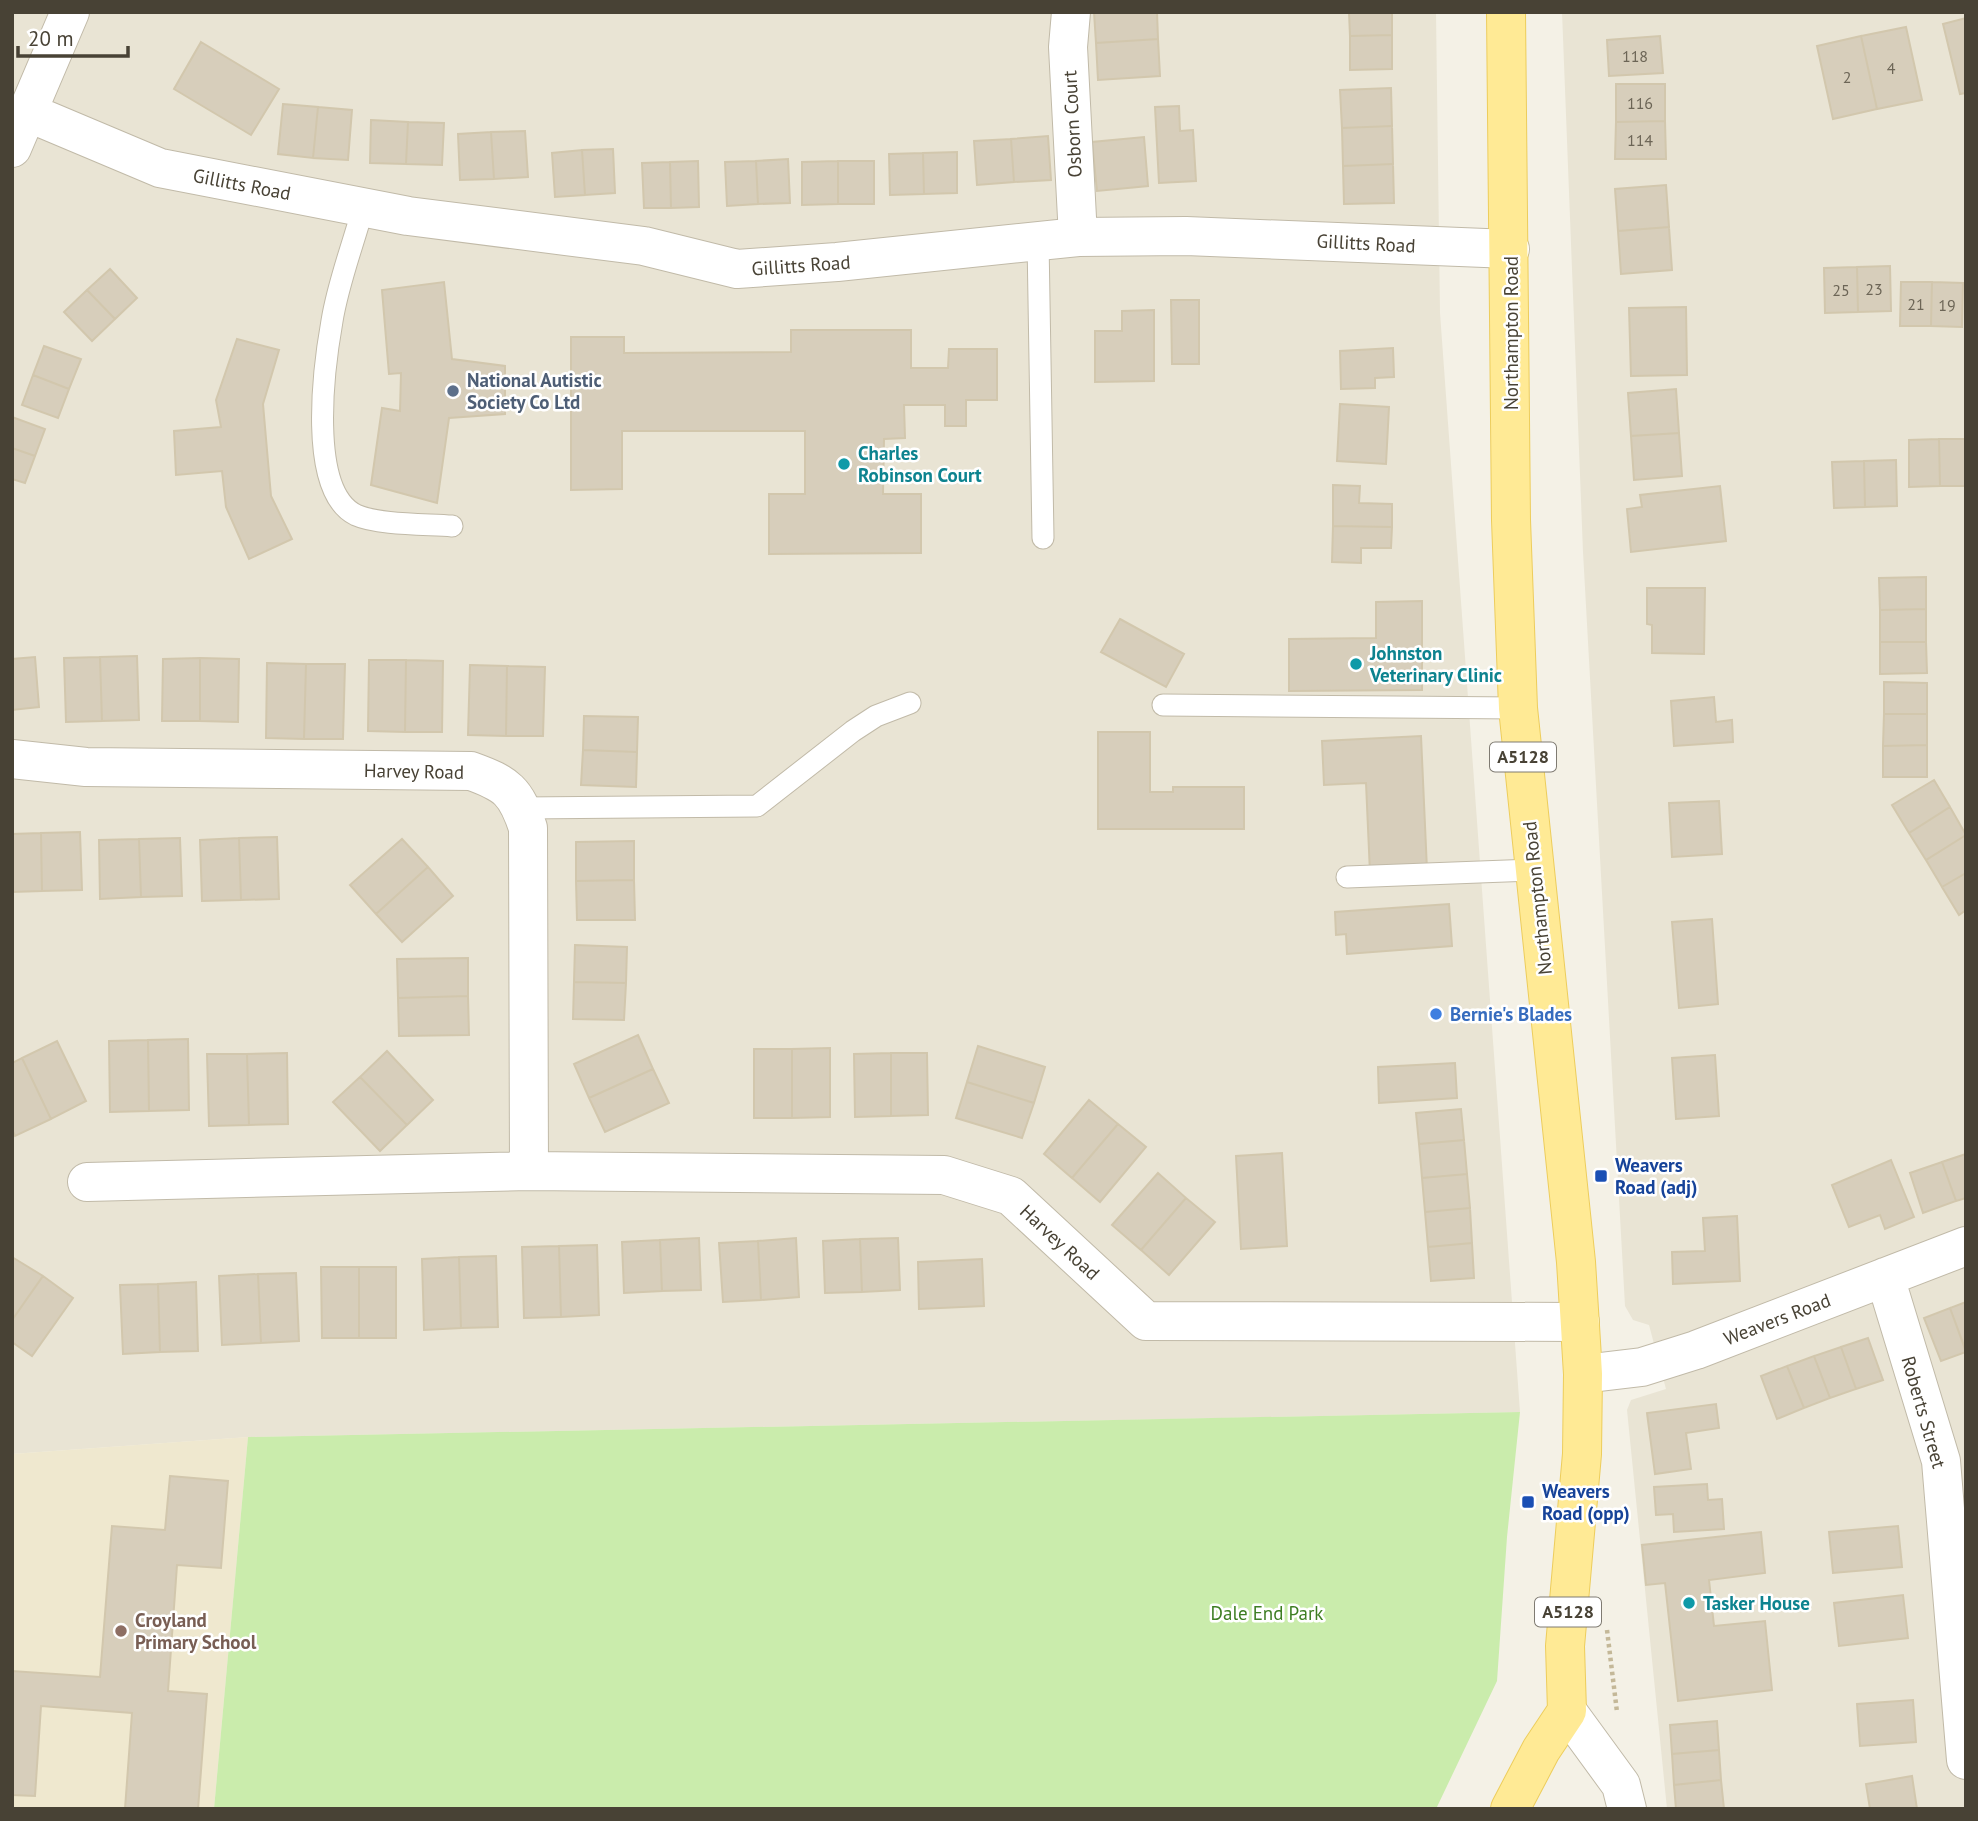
<svg xmlns="http://www.w3.org/2000/svg" width="1978" height="1821" viewBox="0 0 1978 1821" font-family="'PT Sans',sans-serif">
  <style>
    .residential { fill: #e9e4d4 }
    .education { fill: #efe8cf }
    .green { fill: #caecac }
    .building { fill: #d7cebb; stroke: #d2c7ad; stroke-width: 2 }
    .lines { fill: none; stroke-linecap: round; stroke-linejoin: round }
    .service-casing { stroke: #c1baa8; stroke-width: 23 }
    .minor-casing { stroke: #c1baa8; stroke-width: 40 }
    .tertiary-casing { stroke: #c1baa8; stroke-width: 40 }
    .primary-casing { stroke: #edcd5c; stroke-width: 40 }
    .path { stroke: #c4b898; stroke-width: 4.5; stroke-dasharray: 3.5 3.5; stroke-linecap: butt }
    .service { stroke: #fff; stroke-width: 21 }
    .minor { stroke: #fff; stroke-width: 38 }
    .tertiary { stroke: #fff; stroke-width: 38 }
    .primary { stroke: #ffea95; stroke-width: 38 }
    .service-dot { fill: #5c6f8a; stroke: #fff; stroke-width: 2.5 }
    .culture-dot { fill: #0f9aa8; stroke: #fff; stroke-width: 2.5 }
    .shop-dot { fill: #3f7fe0; stroke: #fff; stroke-width: 2.5 }
    .transit-dot { fill: #1a4fb4; stroke: #fff; stroke-width: 2.5 }
    .education-dot { fill: #8d6e63; stroke: #fff; stroke-width: 2.5 }
    .labels { text-anchor: middle; stroke-width: 5; stroke-linejoin: round; paint-order: stroke }
    .number-label { font-size: 16px; fill: #6c6556 }
    .shield { fill: #fff; stroke: #7f7b72; stroke-width: 2 }
    .shield-label { font-size: 18px; font-weight: bold; fill: #484235 }
    .street-label { font-size: 19px; fill: #484235; stroke: #fff }
    .service-label { font-size: 19px; font-weight: bold; fill: #4e5e75; stroke: #fff; text-anchor: start }
    .culture-label { font-size: 19px; font-weight: bold; fill: #0d838f; stroke: #fff; text-anchor: start }
    .shop-label { font-size: 19px; font-weight: bold; fill: #366cbe; stroke: #fff; text-anchor: start }
    .transit-label { font-size: 19px; font-weight: bold; fill: #164399; stroke: #fff; text-anchor: start }
    .park-label { font-size: 19px; fill: #3e7e23; stroke: #fff }
    .education-label { font-size: 19px; font-weight: bold; fill: #785e54; stroke: #fff; text-anchor: start }
  </style>
  <rect width="100%" height="100%" fill="#f4f1e6"/>
  <path class="residential" d="M12 12H1436L1440 313 1520 1412 249 1437 12 1454Z
    M1562 12H1966V1809H1667L1627 1410 1631 1400 1666 1389 1649 1325 1633 1320 1625 1306 1583 552Z"/>
  <path class="education" d="M248 1437 214 1809H12V1454Z"/>
  <path class="green" d="M1520 1412 1507 1537 1497 1681 1436 1809H214L248 1437Z"/>
  <path class="building" d="M1094 12H1157L1158 39 1096 43Z
    M1349 12H1392V35L1350 36Z
    M1966 18V93L1960 94 1943 24Z
    M1906 27 1922 100 1877 109 1861 36Z
    M1392 35V69L1350 70V36Z
    M1660 36 1663 73 1609 76 1607 40Z
    M1861 36 1877 109 1833 119 1817 46Z
    M1158 39 1160 76 1098 80 1096 43Z
    M201 42 279 89 251 135 174 89Z
    M1616 84H1665V121L1616 122Z
    M1391 88 1392 126 1342 128 1340 90Z
    M283 104 318 107 313 158 278 154Z
    M1179 106 1180 131 1193 130 1196 181 1159 183 1155 107Z
    M318 107 352 110 348 160 313 158Z
    M371 120 408 122 406 164 370 163Z
    M1665 121 1666 159H1615L1616 122Z
    M408 122 444 123 442 165 406 164Z
    M1392 126 1393 164 1343 166 1342 128Z
    M525 131 528 177 494 179 491 132Z
    M491 132 494 179 460 180 458 134Z
    M1048 136 1051 180 1014 182 1011 139Z
    M1144 137 1148 186 1097 191 1092 142Z
    M1011 139 1014 182 977 185 974 141Z
    M613 149 615 193 585 195 582 150Z
    M582 150 585 195 555 197 552 153Z
    M957 152V193L924 194 923 153Z
    M923 153 924 194 890 195 889 154Z
    M788 159 790 203 758 204 756 161Z
    M698 161 699 207 671 208 670 162Z
    M756 161 758 204 727 206 725 162Z
    M838 161H874V204H838Z
    M838 161V204L802 205V162Z
    M670 162 671 208H644L642 163Z
    M1393 164 1394 203 1344 204 1343 166Z
    M1666 185 1669 227 1618 231 1615 189Z
    M1669 227 1672 270 1621 274 1618 231Z
    M1890 266 1891 311 1858 312 1857 267Z
    M1857 267 1858 312 1825 313 1824 268Z
    M110 269 137 298 115 319 87 290Z
    M444 282 452 359 505 366V414L449 418 437 503 371 485 382 408 400 411 401 373 389 374 382 290Z
    M1901 282H1932L1931 326H1900Z
    M1932 282 1963 283 1962 327 1931 326Z
    M87 290 115 319 92 341 64 312Z
    M1171 300H1199V364H1172Z
    M1686 307 1687 375 1631 376 1629 308Z
    M1154 310V381L1095 382V331H1122V311Z
    M791 330H911V368H948L949 349H997V400H966V426H945V405H904L905 438 884 439 883 494H921V553L769 554V494H805V431H622V489L571 490V337H624V353L791 352Z
    M237 339 279 350 263 404 271 496 292 539 249 559 226 507 222 471 176 475 174 431 221 427 216 400Z
    M44 346 81 359 69 389 33 375Z
    M1393 348 1394 377 1375 378V388L1341 389 1340 351Z
    M33 375 69 389 58 418 22 405Z
    M1676 389 1679 433 1631 436 1628 393Z
    M1340 404 1389 407 1386 464 1337 461Z
    M12 417 45 429 35 456 12 448Z
    M1679 433 1682 476 1634 480 1631 436Z
    M1939 439H1966V486H1940Z
    M1939 439 1940 486 1909 487V440Z
    M12 448 35 456 25 483 12 479Z
    M1896 460 1897 506 1865 507 1864 461Z
    M1864 461 1865 507 1834 508 1832 462Z
    M1333 485 1360 486 1359 503 1392 504V527L1333 526Z
    M1720 486 1726 541 1631 552 1627 509 1642 507 1640 495Z
    M1333 526 1392 527 1391 548H1361V563L1332 562Z
    M1926 577V609L1880 610 1879 578Z
    M1647 588H1705L1704 654 1652 653V625L1647 624Z
    M1422 601V690L1289 691V639L1376 638V602Z
    M1926 609V642H1880V610Z
    M1120 619 1184 654 1166 687 1101 652Z
    M1880 642H1926L1927 673 1880 674Z
    M137 656 139 720 102 721 100 657Z
    M35 657 39 707 12 710V659Z
    M100 657 102 721 66 722 64 658Z
    M200 658 239 659 238 722 200 721Z
    M200 658V721H162L163 659Z
    M369 660H406L405 732 368 731Z
    M406 660 443 661 442 732H405Z
    M267 663 306 664 304 739 266 738Z
    M306 664H345L343 739H304Z
    M470 665 507 666 506 736 468 735Z
    M507 666 545 667 543 736H506Z
    M1884 682 1927 683V714H1884Z
    M1714 697 1716 722 1732 720 1733 742 1674 746 1671 701Z
    M1884 714H1927V745L1883 746Z
    M584 716 638 717 637 752 583 750Z
    M1098 732H1150V792H1173V787H1244V829H1098Z
    M1421 736 1427 870 1370 873 1366 783 1324 785 1322 741Z
    M1927 745V777H1883V746Z
    M583 750 637 752 636 787 581 785Z
    M1934 780 1950 807 1909 833 1892 805Z
    M1719 801 1722 854 1672 857 1669 803Z
    M1950 807 1966 835 1926 860 1909 833Z
    M80 832 82 890 42 891 41 833Z
    M41 833 42 891 12 892V834Z
    M1966 835V873L1942 887 1926 860Z
    M277 837 279 899 241 900 239 838Z
    M180 838 182 896 141 897 139 839Z
    M239 838 241 900 202 901 200 840Z
    M139 839 141 897 100 899 99 840Z
    M402 839 428 867 376 914 350 885Z
    M634 841V880L576 881V842Z
    M428 867 453 896 402 942 376 914Z
    M1966 873V910L1959 915 1942 887Z
    M634 880 635 920H577L576 881Z
    M1449 904 1452 946 1347 954 1346 934 1336 935 1335 912Z
    M1712 919 1718 1004 1679 1008 1672 922Z
    M575 945 627 947 626 983 574 982Z
    M468 958V996L398 998 397 959Z
    M574 982 626 983 624 1020 573 1019Z
    M468 996 469 1035 399 1036 398 998Z
    M638 1035 653 1069 589 1098 574 1064Z
    M188 1039 189 1110 149 1111 148 1040Z
    M148 1040 149 1111 110 1112 109 1041Z
    M57 1041 86 1101 51 1119 22 1058Z
    M978 1046 1045 1067 1034 1103 967 1082Z
    M830 1048V1117L792 1118V1049Z
    M754 1049H792V1118H754Z
    M387 1051 433 1100 407 1125 360 1077Z
    M287 1053 288 1124 249 1125 247 1054Z
    M891 1053V1116L855 1117 854 1054Z
    M891 1053H927L928 1115 891 1116Z
    M207 1054H247L249 1125 209 1126Z
    M1715 1055 1719 1116 1676 1119 1672 1058Z
    M22 1058 51 1119 15 1136 12 1129V1063Z
    M1455 1063 1457 1098 1379 1103 1378 1067Z
    M653 1069 669 1103 605 1132 589 1098Z
    M360 1077 407 1125 380 1151 333 1102Z
    M967 1082 1034 1103 1022 1138 956 1118Z
    M1089 1100 1118 1124 1072 1178 1044 1154Z
    M1461 1109 1464 1140 1419 1144 1416 1113Z
    M1118 1124 1146 1147 1100 1202 1072 1178Z
    M1464 1140 1467 1174 1422 1178 1419 1144Z
    M1282 1153 1287 1246 1241 1249 1236 1156Z
    M1966 1154V1198L1956 1201 1942 1162Z
    M1891 1160 1914 1217 1885 1229 1880 1215 1849 1227 1832 1185Z
    M1942 1162 1956 1201 1923 1213 1910 1173Z
    M1158 1173 1186 1198 1141 1250 1112 1225Z
    M1467 1174 1470 1208 1425 1212 1422 1178Z
    M1186 1198 1215 1222 1169 1275 1141 1250Z
    M1470 1208 1472 1243 1428 1247 1425 1212Z
    M1737 1216 1740 1281 1673 1284 1672 1252 1705 1251 1703 1218Z
    M699 1238 701 1290 662 1291 660 1240Z
    M796 1238 799 1297 761 1300 758 1241Z
    M898 1238 900 1290 862 1292 860 1239Z
    M860 1239 862 1292 825 1293 823 1241Z
    M660 1240 662 1291 624 1293 622 1242Z
    M758 1241 761 1300 723 1302 719 1243Z
    M1472 1243 1474 1278 1431 1281 1428 1247Z
    M597 1245 599 1315 561 1317 559 1246Z
    M559 1246 561 1317 524 1318 522 1247Z
    M496 1256 498 1327 461 1328 459 1257Z
    M12 1257 43 1276 12 1320Z
    M459 1257 461 1328 424 1330 422 1259Z
    M982 1259 984 1306 919 1309 918 1262Z
    M321 1267H359V1338H322Z
    M359 1267H396V1338H359Z
    M296 1273 299 1341 261 1343 258 1274Z
    M258 1274 261 1343 222 1345 219 1276Z
    M43 1276 73 1298 32 1356 12 1342V1320Z
    M196 1282 198 1351 160 1352 158 1284Z
    M158 1284 160 1352 123 1354 120 1285Z
    M1966 1302V1351L1950 1308Z
    M1950 1308 1966 1352 1941 1361 1924 1318Z
    M1868 1338 1883 1380 1856 1389 1841 1347Z
    M1841 1347 1856 1389 1830 1398 1814 1356Z
    M1814 1356 1830 1398 1804 1408 1787 1366Z
    M1787 1366 1804 1408 1777 1419 1761 1376Z
    M1716 1404 1719 1428 1686 1433 1691 1469 1655 1474 1647 1413Z
    M170 1476 228 1481 221 1568 177 1565 168 1691 207 1694 198 1809H125L132 1713 41 1706 35 1796 12 1795V1671L100 1677 112 1526 165 1530Z
    M1707 1484 1708 1500 1722 1499 1724 1529 1674 1532 1673 1514 1656 1515 1654 1487Z
    M1898 1526 1902 1567 1833 1573 1829 1532Z
    M1761 1532 1765 1573 1709 1580 1714 1626 1765 1621 1772 1690 1678 1701 1665 1583 1646 1585 1642 1545Z
    M1903 1595 1908 1638 1839 1646 1834 1603Z
    M1913 1700 1916 1742 1860 1746 1857 1704Z
    M1717 1721 1719 1750 1672 1754 1670 1725Z
    M1719 1750 1721 1780 1674 1785 1672 1754Z
    M1912 1776 1917 1809H1870L1866 1784Z
    M1721 1780 1724 1809H1676L1674 1785Z"/>
  <g class="lines">
    <g class="service-casing">
      <path id="service" d="M363 208C353 245 338 283 332 321 324 366 307 491 356 515 378 525 426 524 452 526
        M1038 241 1043 538
        M1163 705 1518 708
        M522 808 757 806 853 731 876 716 910 703
        M1347 877 1534 870"/>
    </g>
    <g class="minor-casing">
      <path id="minor" d="M1071 12 1068 47 1078 237
        M27 112 160 168 408 216 644 246 737 269 837 262 1078 237 1186 236 1510 249
        M12 148 70 12
        M12 759 86 767 471 771C507 784 516 791 528 828L529 1171
        M87 1182 529 1171 944 1175 1011 1196 1146 1321 1580 1322
        M1885 1277 1941 1461 1966 1760
        M1583 1374 1642 1367 1696 1350 1966 1246"/>
    </g>
    <g class="tertiary-casing">
      <path id="tertiary" d="M1567 1711 1621 1785 1627 1809"/>
    </g>
    <g class="primary-casing">
      <path id="primary" d="M1506 12 1511 520 1518 708 1576 1262 1583 1374 1582 1454 1565 1646 1567 1711 1541 1750 1510 1809"/>
    </g>
    <path class="path" d="M1607 1630 1617 1712"/>
    <use href="#service" class="service"/>
    <use href="#minor" class="minor"/>
    <use href="#tertiary" class="tertiary"/>
    <use href="#primary" class="primary"/>
  </g>
  <circle class="service-dot" cx="453" cy="391" r="7"/>
  <g class="culture-dot">
    <circle cx="844" cy="464" r="7"/>
    <circle cx="1356" cy="664" r="7"/>
    <circle cx="1689" cy="1603" r="7"/>
  </g>
  <circle class="shop-dot" cx="1436" cy="1014" r="7"/>
  <g class="transit-dot">
    <rect x="1594" y="1169" width="14" height="14" rx="3.5"/>
    <rect x="1521" y="1495" width="14" height="14" rx="3.5"/>
  </g>
  <circle class="education-dot" cx="121" cy="1631" r="7"/>
  <g class="labels">
    <g class="number-label">
      <text x="1635" y="62">118</text>
      <text x="1891" y="74">4</text>
      <text x="1847" y="83">2</text>
      <text x="1640" y="109">116</text>
      <text x="1640" y="146">114</text>
      <text x="1874" y="295">23</text>
      <text x="1841" y="296">25</text>
      <text x="1916" y="310">21</text>
      <text x="1947" y="311">19</text>
    </g>
    <g class="shield">
      <rect x="1490" y="742.5" width="66" height="29" rx="5"/>
      <rect x="1535" y="1597.5" width="66" height="29" rx="5"/>
    </g>
    <g class="shield-label">
      <text x="1523" y="763">A5128</text>
      <text x="1568" y="1618">A5128</text>
    </g>
    <g class="street-label">
      <text transform="translate(1072 124) rotate(-93)" y="7">Osborn Court</text>
      <text transform="translate(242 184) rotate(11)" y="7">Gillitts Road</text>
      <text transform="translate(1366 243) rotate(3)" y="7">Gillitts Road</text>
      <text transform="translate(801 265) rotate(-4)" y="7">Gillitts Road</text>
      <text transform="translate(1511 333) rotate(-90)" y="7">Northampton Road</text>
      <text transform="translate(414 771) rotate(1)" y="7">Harvey Road</text>
      <text transform="translate(1537 898) rotate(-96)" y="7">Northampton Road</text>
      <text transform="translate(1060 1242) rotate(43)" y="7">Harvey Road</text>
      <text transform="translate(1777 1319) rotate(-21)" y="7">Weavers Road</text>
      <text transform="translate(1924 1412) rotate(74)" y="7">Roberts Street</text>
    </g>
    <g class="service-label">
      <text x="467" y="387">National Autistic<tspan x="467" dy="22">Society Co Ltd</tspan></text>
    </g>
    <g class="culture-label">
      <text x="858" y="460">Charles<tspan x="858" dy="22">Robinson Court</tspan></text>
      <text x="1370" y="660">Johnston<tspan x="1370" dy="22">Veterinary Clinic</tspan></text>
      <text x="1703" y="1610">Tasker House</text>
    </g>
    <g class="shop-label">
      <text x="1450" y="1021">Bernie's Blades</text>
    </g>
    <g class="transit-label">
      <text x="1615" y="1172">Weavers<tspan x="1615" dy="22">Road (adj)</tspan></text>
      <text x="1542" y="1498">Weavers<tspan x="1542" dy="22">Road (opp)</tspan></text>
    </g>
    <g class="park-label">
      <text x="1267" y="1620">Dale End Park</text>
    </g>
    <g class="education-label">
      <text x="135" y="1627">Croyland<tspan x="135" dy="22">Primary School</tspan></text>
    </g>
  </g>
  <rect width="1978" height="1821" fill="none" stroke="#484235" stroke-width="28"/>
  <path d="M18 46v10h110v-10" fill="none" stroke="#484235" stroke-width="3.5"/>
  <text x="28" y="46" font-size="21" fill="#484235" stroke="#ffffff" stroke-width="5" paint-order="stroke">20 m</text>
</svg>
